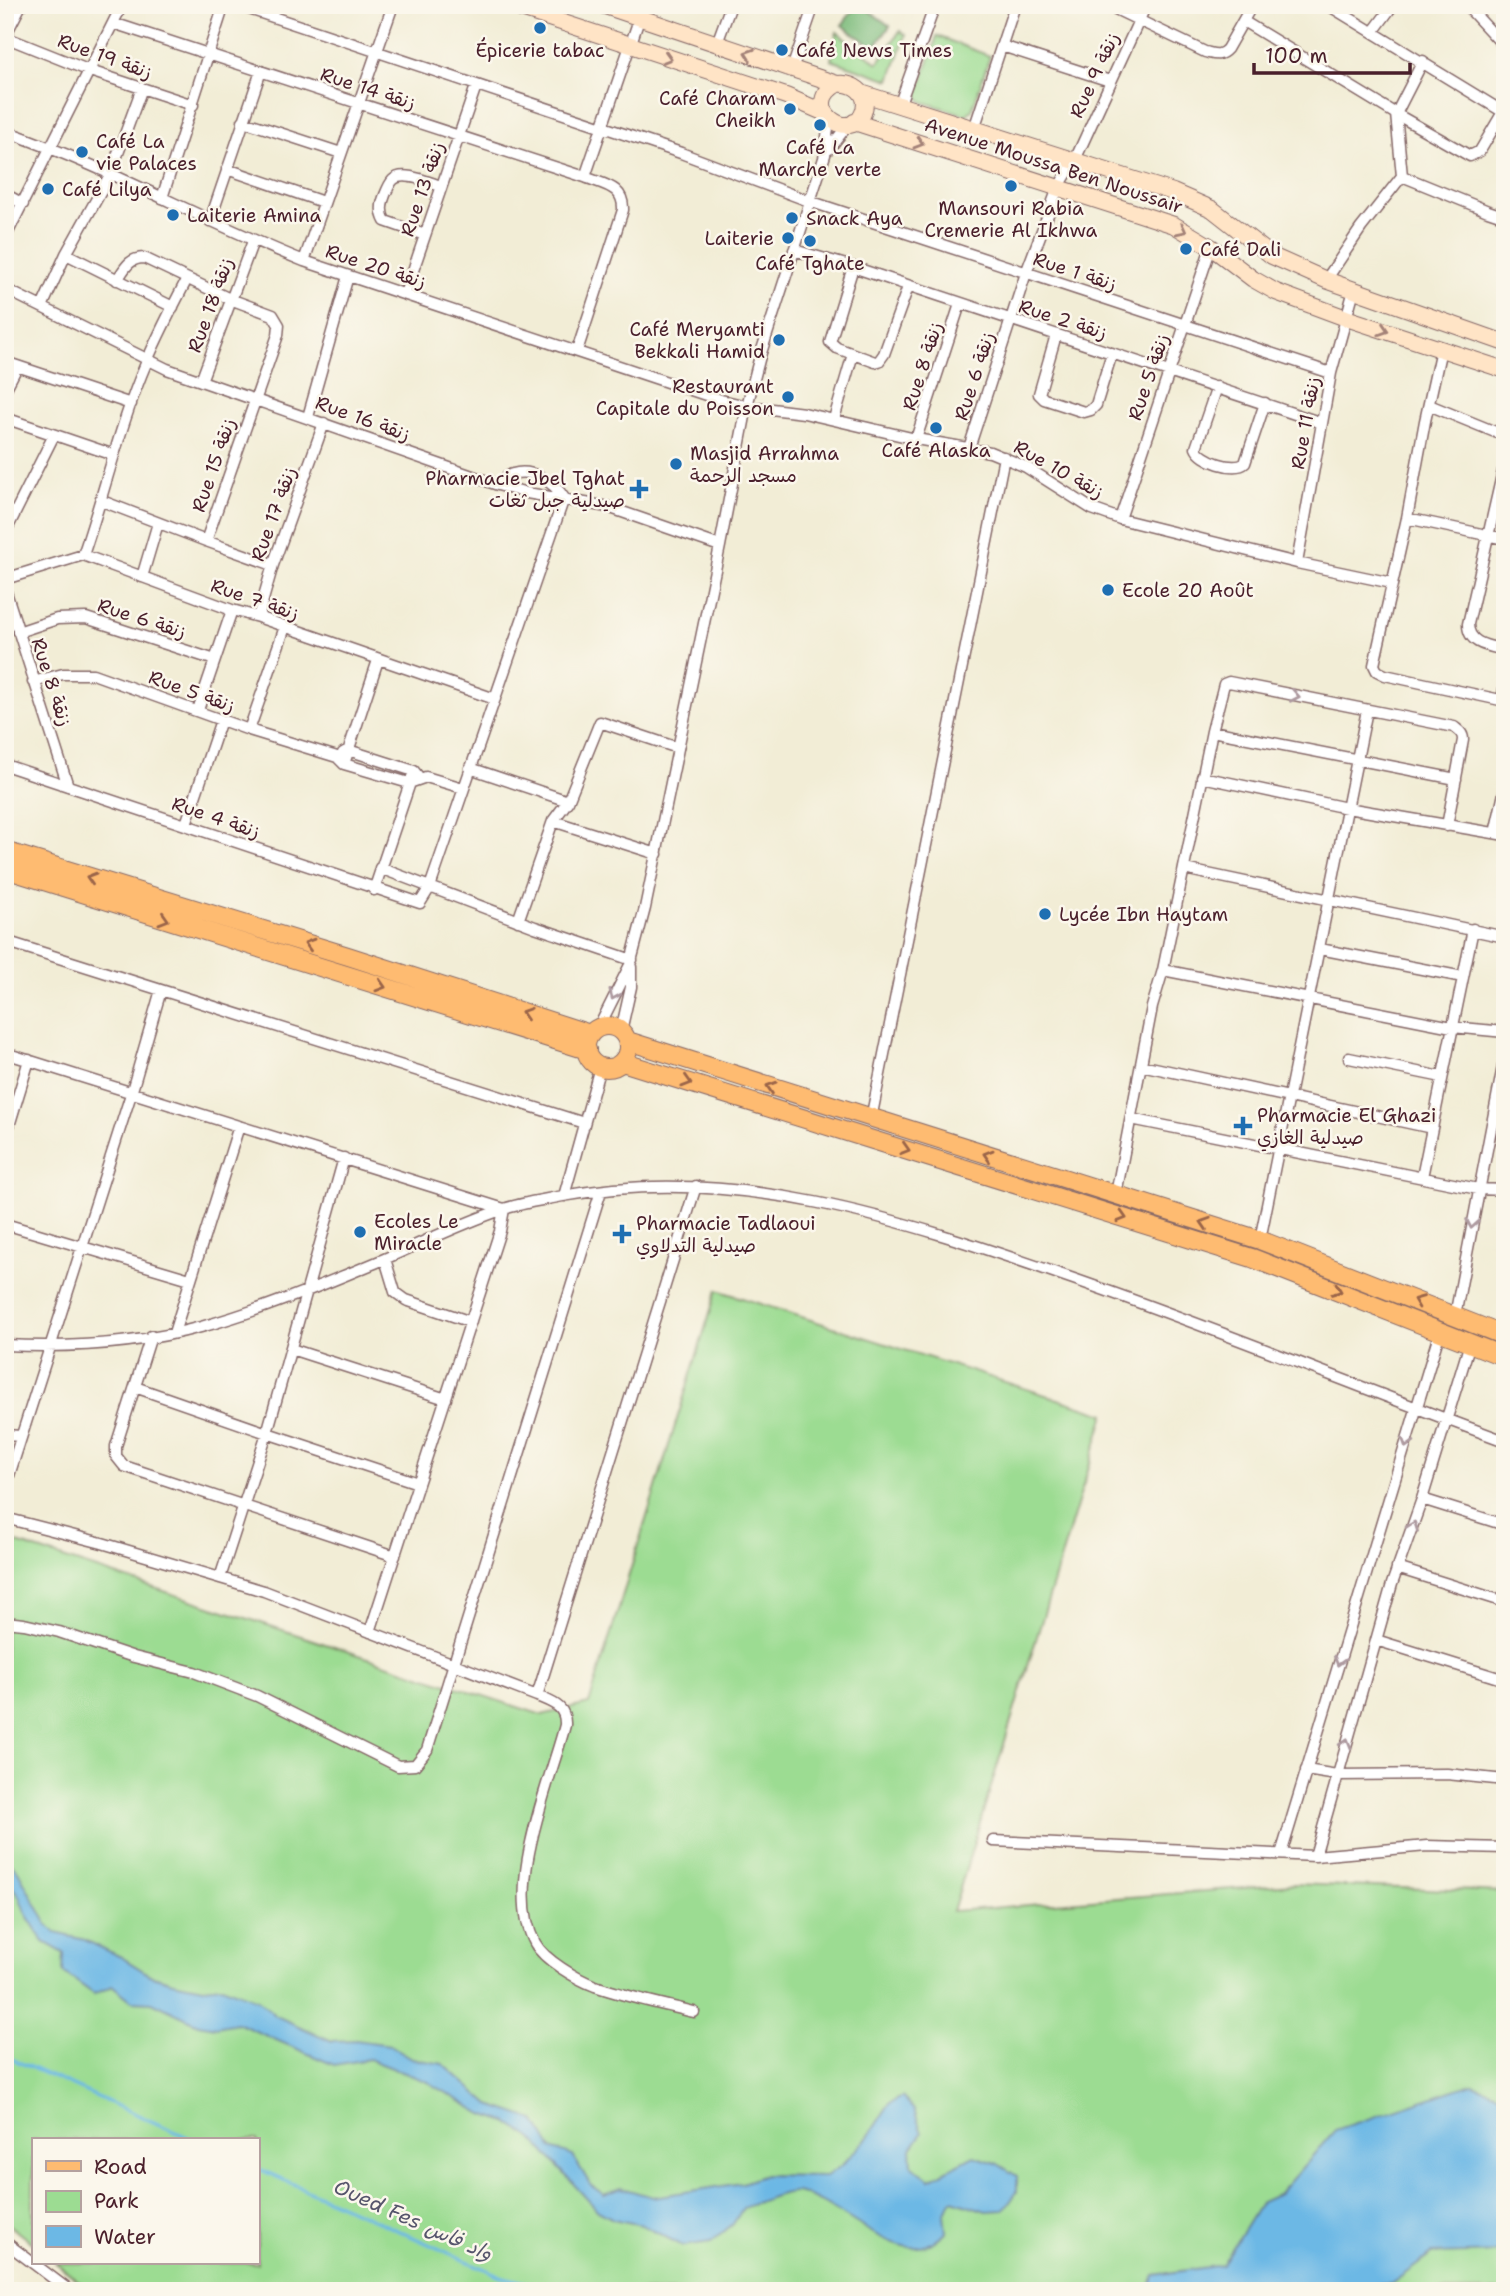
<svg xmlns="http://www.w3.org/2000/svg" width="1510" height="2296" viewBox="0 0 1510 2296" font-family="'Shantell Sans','Playpen Sans Arabic',sans-serif">
  <style>
    .green { fill: #9cdc92; stroke: #737e5e; stroke-width: 2 }
    .forest { fill: #7dbc7c; stroke: #646e54; stroke-width: 2 }
    .water { fill: #6cb8e5; stroke: #5b6c88; stroke-width: 2 }
    .lines { fill: none; stroke-linecap: round; stroke-linejoin: round }
    .stream { stroke: #6cb8e5; stroke-width: 3.5 }
    .street-casing { stroke: #856767; stroke-width: 13 }
    .secondary-casing { stroke: #856767; stroke-width: 18 }
    .primary-casing { stroke: #856767; stroke-width: 20 }
    .street { stroke: #fff; stroke-width: 10 }
    .secondary { stroke: #ffe4c6; stroke-width: 16 }
    .primary { stroke: #febb71; stroke-width: 18 }
    .oneway { stroke: #a48278 }
    .oneway2 { stroke: #ae9aa0 }
    .oneway3 { stroke: #9b654a }
    .poi-dot { fill: #1f6fb2; stroke: #fbf7ec; stroke-width: 2.5 }
    .labels { text-anchor: middle; stroke-width: 5; stroke-linejoin: round; paint-order: stroke }
    .poi-label { font-size: 19px; fill: #4a1f2b; stroke: #fbf7ec; text-anchor: start }
    .street-label { font-size: 19px; fill: #4a1f2b; stroke: #fbf7ec }
    .water-label { font-size: 21px; font-style: italic; fill: #56556c; stroke: #fbf7ec }
  </style>
  <rect width="100%" height="100%" fill="#fbf7ec"/>
  <filter id="ink" filterUnits="userSpaceOnUse"><feTurbulence type="fractalNoise" baseFrequency=".0143" numOctaves="2"/><feDisplacementMap in="SourceGraphic" scale="14" xChannelSelector="R" yChannelSelector="G"/><feConvolveMatrix kernelMatrix="1 2 1 2 8 2 1 2 1" color-interpolation-filters="sRGB"/></filter>
  <filter id="wash" filterUnits="userSpaceOnUse"><feTurbulence type="fractalNoise" baseFrequency=".00686" numOctaves="4" result="noise"/><feDisplacementMap in="SourceGraphic" scale="28" xChannelSelector="R" yChannelSelector="G"/><feGaussianBlur stdDeviation="1.57" result="paint"/><feColorMatrix in="noise" values="0 0 0 0 0 0 0 0 0 0 0 0 0 0 0 0 0 1.4 0 .05"/><feComposite in="paint" operator="in"/></filter>
  <g filter="url(#wash)">
    <rect width="100%" height="100%" fill="#f2edd6"/>
    <path class="green" d="M900 31 906 35 890 80 831 60 837 32 878 63Z
      M937 36 990 56 972 110 966 115 923 102 917 96Z
      M717 1290 1105 1414 953 1911 1293 1884 1505 1892V2291H91L56 2263H257V2140H33V2244L5 2222V1539L542 1715 589 1704Z"/>
    <path class="forest" d="M857 5H861L890 26 874 48 842 25Z"/>
    <path class="water" d="M5 1857 18 1871 46 1923 56 1933 85 1940 121 1957 150 1975 173 1982 203 1988 222 1986 258 2000 276 2016 332 2041 356 2040 390 2045 414 2059 443 2064 490 2105 535 2120 551 2148 573 2156 590 2184 604 2195 621 2188 653 2197 742 2183 765 2175 826 2176 842 2165 868 2137 890 2103 902 2097 914 2110 922 2133 911 2149 912 2166 930 2179 974 2156 996 2163 1017 2176V2192L1004 2210 986 2211 952 2200 944 2214 946 2232C941 2236 934 2242 928 2245 888 2260 837 2199 795 2192 784 2191 754 2204 743 2208L733 2224 711 2242 683 2246 642 2225 613 2219 598 2211 532 2138 507 2122 483 2114 428 2082 369 2059 334 2065 237 2023 216 2027 198 2024 152 2002 132 2001 113 1986 94 1994 63 1972 64 1953 44 1942 26 1914 19 1896 5 1877Z
      M1472 2084 1505 2096V2252L1432 2254 1391 2284 1313 2287 1274 2291 1148 2290 1154 2275 1222 2265 1261 2202 1279 2194 1335 2130Z"/>
    <g class="lines">
      <path class="stream" d="M5 2056 194 2140
        M257 2168 503 2277 559 2291"/>
    </g>
  </g>
  <g filter="url(#ink)">
    <g class="lines">
      <g class="street-casing">
        <path id="street" d="M237 5 681 153 809 201 1331 373
          M1107 5 1205 52C1214 54 1220 57 1227 49L1252 5
          M1328 5 1505 113
          M1466 5 1505 47
          M1243 21 1396 114 1470 156 1480 151 1503 112
          M113 23 585 177C604 185 624 186 623 210L577 351
          M1373 32 1393 5
          M5 36 21 5
          M5 37 90 71 193 105
          M717 43 731 5
          M1002 46 1110 81
          M792 69 814 5
          M899 106 935 5
          M243 121 341 153
          M974 129 1015 5
          M5 131C108 167 203 221 304 261L721 400 747 406 804 413 916 439 990 452 1026 467 1092 509 1120 519 1297 563 1392 583
          M828 150 848 125
          M227 169 323 202
          M1402 176 1488 211 1500 215 1505 211
          M585 177 644 5
          M5 194 23 204
          M162 198 224 5
          M210 221 261 71
          M425 235 385 221C380 212 381 204 385 195 387 190 390 183 393 180 403 170 430 183 441 186
          M5 238 122 5
          M794 250 853 267 1322 423
          M66 254 173 307
          M304 261 393 5
          M853 267 830 342 837 348 875 362 879 361 884 354 908 287
          M117 280C125 268 129 258 144 258L230 299 273 315 279 325 278 335 206 541
          M1326 280 1361 228 1402 176 1396 114 1423 61
          M5 289 167 369 498 485 527 493 608 507 720 546
          M405 294 476 86
          M42 307 66 254 110 175 142 88
          M1056 335 1039 394 1044 399 1084 412 1091 410 1096 405 1112 353
          M1441 349 1425 421 1407 518 1374 665 1377 671 1385 675 1505 701
          M5 362 131 404
          M201 381 253 241
          M1217 387 1196 448C1201 461 1235 472 1245 463L1265 403
          M5 390 17 367
          M1429 405 1505 436
          M308 417 348 276
          M5 418 114 455
          M834 419 853 354
          M916 439 960 304
          M969 448 1026 273 1058 188 1075 160 1146 5
          M1505 462 1468 624C1468 644 1488 646 1505 650
          M102 501 206 541 273 565
          M1407 518 1505 539
          M1120 519 1211 247
          M5 533 54 435
          M83 555C105 491 120 424 147 361 159 333 173 306 187 279
          M1297 563 1331 373 1354 290
          M142 577 158 523
          M5 579 83 555 232 610 258 617 495 699
          M5 589 68 786
          M258 617 273 565 324 423
          M18 632 57 619 86 618 215 660
          M33 682 63 674H93L249 730 337 757 344 764
          M1502 701 1505 683
          M198 710 232 610
          M249 730 285 627
          M1212 731 1456 779
          M343 753 348 750 414 771 418 776
          M344 764 409 783 426 777 463 788
          M344 764 378 660
          M5 765 420 903 430 887 564 498C554 482 532 468 513 474 507 475 502 481 498 485
          M470 768 568 801
          M1202 777 1347 808 1505 835
          M553 821 657 854
          M186 824 221 720
          M1495 833 1505 789
          M380 868 535 927 632 960
          M1184 869 1505 937
          M374 890 414 771
          M518 921 553 821 568 801 600 722 678 748
          M5 941 584 1123
          M1320 949 1463 977
          M1163 970 1452 1027 1505 1032
          M599 1027 630 965 645 908 720 546 747 406 760 356 825 155 829 119
          M621 1031 631 987V967
          M5 1053 504 1209 500 1231 370 1632
          M1349 1058 1442 1077
          M1141 1065 1432 1128
          M1501 1100 1505 1188
          M871 1119 1004 457
          M1131 1119 1478 1189 1505 1190
          M5 1139 29 1060
          M1422 1177 1473 929
          M1116 1194 1152 1007 1163 970 1212 731 1224 684 1229 682 1454 727C1459 731 1463 733 1463 740L1447 826
          M564 1196 600 1067
          M5 1224 190 1279
          M1260 1240 1367 710
          M385 1259 395 1292 406 1300 471 1322
          M1455 1316 1505 1056
          M174 1333 239 1126
          M151 1336 116 1446V1456L124 1466 395 1556
          M5 1345C69 1348 139 1344 201 1327 259 1311 315 1288 370 1265 414 1247 457 1225 501 1210 520 1203 543 1200 563 1196 736 1164 900 1219 1062 1275 1211 1326 1357 1387 1505 1441
          M291 1349 446 1399
          M135 1387 267 1433 418 1483
          M5 1435 21 1436
          M5 1488 131 1094 161 990
          M1422 1499 1505 1525
          M5 1518 102 1543 264 1591 537 1696C553 1703 566 1706 565 1725 550 1783 504 1887 535 1943 544 1960 577 1979 595 1986 627 1997 661 2004 694 2012
          M1397 1568 1505 1602
          M220 1578 267 1433 344 1158
          M5 1622 24 1624 59 1632 134 1657 194 1672 257 1696 398 1766 415 1765 427 1750 601 1191
          M1376 1640 1505 1680
          M537 1696 696 1186
          M1306 1770 1337 1775 1447 1774 1505 1780
          M993 1841 1315 1856 1427 1846 1505 1848
          M1281 1854 1440 1331
          M1315 1856 1392 1584 1422 1499 1470 1343
          M5 2242 70 2291"/>
      </g>
      <g class="secondary-casing">
        <path id="secondary" d="M509 5 786 96 825 113
          M602 5 837 84C852 82 869 92 864 110 854 147 797 107 837 84
          M861 93 1173 192 1212 209 1272 256 1326 280 1505 343
          M854 122 1174 225 1211 247 1253 279 1276 292 1346 318 1505 370"/>
      </g>
      <g class="primary-casing">
        <path id="primary" d="M5 851 348 956 590 1034
          M5 869 587 1050
          M586 1047a21 21 0 1 1 42 0a21 21 0 1 1-42 0Z
          M628 1041 1260 1240 1505 1336
          M622 1062 1252 1258 1505 1357"/>
      </g>
      <use href="#street" class="street"/>
      <use href="#secondary" class="secondary"/>
      <use href="#primary" class="primary"/>
    </g>
    <defs><path id="oneway-chevron" d="M-2-3.5L2.5 0L-2 3.5" fill="none" stroke-width="1.6" stroke-linecap="round" stroke-linejoin="round" transform="scale(1.75)"/></defs>
    <g class="oneway">
      <use href="#oneway-chevron" transform="translate(749 54) rotate(-161)"/>
      <use href="#oneway-chevron" transform="translate(667 58) rotate(17)"/>
      <use href="#oneway-chevron" transform="translate(919 143) rotate(17)"/>
      <use href="#oneway-chevron" transform="translate(1182 230) rotate(27)"/>
      <use href="#oneway-chevron" transform="translate(1384 330) rotate(18)"/>
    </g>
    <g class="oneway2">
      <use href="#oneway-chevron" transform="translate(1295 696) rotate(11)"/>
      <use href="#oneway-chevron" transform="translate(614 995) rotate(114)"/>
      <use href="#oneway-chevron" transform="translate(1472 1224) rotate(100)"/>
      <use href="#oneway-chevron" transform="translate(1407 1443) rotate(107)"/>
      <use href="#oneway-chevron" transform="translate(1413 1526) rotate(-70)"/>
      <use href="#oneway-chevron" transform="translate(1339 1661) rotate(107)"/>
      <use href="#oneway-chevron" transform="translate(1346 1743) rotate(-74)"/>
    </g>
    <g class="oneway3">
      <use href="#oneway-chevron" transform="translate(91 878) rotate(-163)"/>
      <use href="#oneway-chevron" transform="translate(164 919) rotate(17)"/>
      <use href="#oneway-chevron" transform="translate(309 944) rotate(-163)"/>
      <use href="#oneway-chevron" transform="translate(381 986) rotate(17)"/>
      <use href="#oneway-chevron" transform="translate(526 1013) rotate(-162)"/>
      <use href="#oneway-chevron" transform="translate(687 1082) rotate(17)"/>
      <use href="#oneway-chevron" transform="translate(771 1087) rotate(-162)"/>
      <use href="#oneway-chevron" transform="translate(905 1149) rotate(17)"/>
      <use href="#oneway-chevron" transform="translate(988 1155) rotate(-163)"/>
      <use href="#oneway-chevron" transform="translate(1122 1217) rotate(17)"/>
      <use href="#oneway-chevron" transform="translate(1205 1223) rotate(-162)"/>
      <use href="#oneway-chevron" transform="translate(1337 1290) rotate(21)"/>
      <use href="#oneway-chevron" transform="translate(1418 1301) rotate(-158)"/>
    </g>
  </g>
  <g class="poi-dot">
    <circle cx="540" cy="28" r="7"/>
    <circle cx="782" cy="50" r="7"/>
    <circle cx="790" cy="109" r="7"/>
    <circle cx="820" cy="125" r="7"/>
    <circle cx="82" cy="152" r="7"/>
    <circle cx="1011" cy="186" r="7"/>
    <circle cx="48" cy="189" r="7"/>
    <circle cx="173" cy="215" r="7"/>
    <circle cx="792" cy="218" r="7"/>
    <circle cx="788" cy="238" r="7"/>
    <circle cx="810" cy="241" r="7"/>
    <circle cx="1186" cy="249" r="7"/>
    <circle cx="779" cy="340" r="7"/>
    <circle cx="788" cy="397" r="7"/>
    <circle cx="936" cy="428" r="7"/>
    <circle cx="676" cy="464" r="7"/>
    <path d="M635.5 478.5h7v7h7v7h-7v7h-7v-7h-7v-7h7z"/>
    <circle cx="1108" cy="590" r="7"/>
    <circle cx="1045" cy="914" r="7"/>
    <path d="M1239.5 1115.5h7v7h7v7h-7v7h-7v-7h-7v-7h7z"/>
    <circle cx="360" cy="1232" r="7"/>
    <path d="M618.5 1223.5h7v7h7v7h-7v7h-7v-7h-7v-7h7z"/>
  </g>
  <g class="labels">
    <g class="poi-label">
      <text x="540" y="57" text-anchor="middle">Épicerie tabac</text>
      <text x="796" y="57">Café News Times</text>
      <text x="776" y="105" text-anchor="end">Café Charam<tspan x="776" dy="22">Cheikh</tspan></text>
      <text x="96" y="148">Café La<tspan x="96" dy="22">vie Palaces</tspan></text>
      <text x="820" y="154" text-anchor="middle">Café La<tspan x="820" dy="22">Marche verte</tspan></text>
      <text x="62" y="196">Café Lilya</text>
      <text x="1011" y="215" text-anchor="middle">Mansouri Rabia<tspan x="1011" dy="22">Cremerie Al Ikhwa</tspan></text>
      <text x="187" y="222">Laiterie Amina</text>
      <text x="806" y="225">Snack Aya</text>
      <text x="774" y="245" text-anchor="end">Laiterie</text>
      <text x="1200" y="256">Café Dali</text>
      <text x="810" y="270" text-anchor="middle">Café Tghate</text>
      <text x="765" y="336" text-anchor="end">Café Meryamti<tspan x="765" dy="22">Bekkali Hamid</tspan></text>
      <text x="774" y="393" text-anchor="end">Restaurant<tspan x="774" dy="22">Capitale du Poisson</tspan></text>
      <text x="936" y="457" text-anchor="middle">Café Alaska</text>
      <text x="690" y="460">Masjid Arrahma<tspan x="690" dy="22">مسجد الرحمة</tspan></text>
      <text x="625" y="485" text-anchor="end">Pharmacie Jbel Tghat<tspan x="625" dy="22">صيدلية جبل ثغات</tspan></text>
      <text x="1122" y="597">Ecole 20 Août</text>
      <text x="1059" y="921">Lycée Ibn Haytam</text>
      <text x="1257" y="1122">Pharmacie El Ghazi<tspan x="1257" dy="22">صيدلية الغازي</tspan></text>
      <text x="374" y="1228">Ecoles Le<tspan x="374" dy="22">Miracle</tspan></text>
      <text x="636" y="1230">Pharmacie Tadlaoui<tspan x="636" dy="22">صيدلية التدلاوي</tspan></text>
    </g>
    <g class="street-label">
      <text transform="translate(105 56) rotate(20)" y="7">Rue 19 زنقة</text>
      <text transform="translate(1094 75) rotate(-65)" y="7">Rue 9 زنقة</text>
      <text transform="translate(368 88) rotate(18)" y="7">Rue 14 زنقة</text>
      <text transform="translate(1054 165) rotate(18)" y="7">Avenue Moussa Ben Noussair</text>
      <text transform="translate(422 189) rotate(-71)" y="7">Rue 13 زنقة</text>
      <text transform="translate(376 266) rotate(18)" y="7">Rue 20 زنقة</text>
      <text transform="translate(1075 271) rotate(18)" y="7">Rue 1 زنقة</text>
      <text transform="translate(210 305) rotate(-70)" y="7">Rue 18 زنقة</text>
      <text transform="translate(1063 319) rotate(18)" y="7">Rue 2 زنقة</text>
      <text transform="translate(922 366) rotate(-72)" y="7">Rue 8 زنقة</text>
      <text transform="translate(974 376) rotate(-72)" y="7">Rue 6 زنقة</text>
      <text transform="translate(1148 377) rotate(-71)" y="7">Rue 5 زنقة</text>
      <text transform="translate(363 418) rotate(20)" y="7">Rue 16 زنقة</text>
      <text transform="translate(1305 423) rotate(-80)" y="7">Rue 11 زنقة</text>
      <text transform="translate(213 465) rotate(-71)" y="7">Rue 15 زنقة</text>
      <text transform="translate(1059 469) rotate(29)" y="7">Rue 10 زنقة</text>
      <text transform="translate(273 514) rotate(-70)" y="7">Rue 17 زنقة</text>
      <text transform="translate(255 599) rotate(19)" y="7">Rue 7 زنقة</text>
      <text transform="translate(142 618) rotate(18)" y="7">Rue 6 زنقة</text>
      <text transform="translate(52 682) rotate(72)" y="7">Rue 8 زنقة</text>
      <text transform="translate(192 691) rotate(20)" y="7">Rue 5 زنقة</text>
      <text transform="translate(216 817) rotate(19)" y="7">Rue 4 زنقة</text>
    </g>
    <g class="water-label">
      <text transform="translate(413 2220) rotate(24)" y="7">Oued Fes واد فاس</text>
    </g>
  </g>
  <rect width="1510" height="2296" fill="none" stroke="#fbf7ec" stroke-width="28"/>
  <rect x="32" y="2138" width="228" height="126" fill="#fbf7ec" stroke="#b4a19f" stroke-width="2"/>
  <rect x="46" y="2161" width="35" height="10" fill="#febb71" stroke="#b4a19f" stroke-width="2"/>
  <text x="94" y="2174" font-size="21" fill="#4a1f2b">Road</text>
  <rect x="46" y="2191" width="35" height="21" fill="#9cdc92" stroke="#b4a19f" stroke-width="2"/>
  <text x="94" y="2208" font-size="21" fill="#4a1f2b">Park</text>
  <rect x="46" y="2226" width="35" height="21" fill="#6cb8e5" stroke="#b4a19f" stroke-width="2"/>
  <text x="94" y="2244" font-size="21" fill="#4a1f2b">Water</text>
  <path d="M1254 63v10h156v-10" fill="none" stroke="#4a1f2b" stroke-width="3.5"/>
  <text x="1265" y="63" font-size="21" fill="#4a1f2b" stroke="#fbf7ec" stroke-width="5" paint-order="stroke">100 m</text>
</svg>
